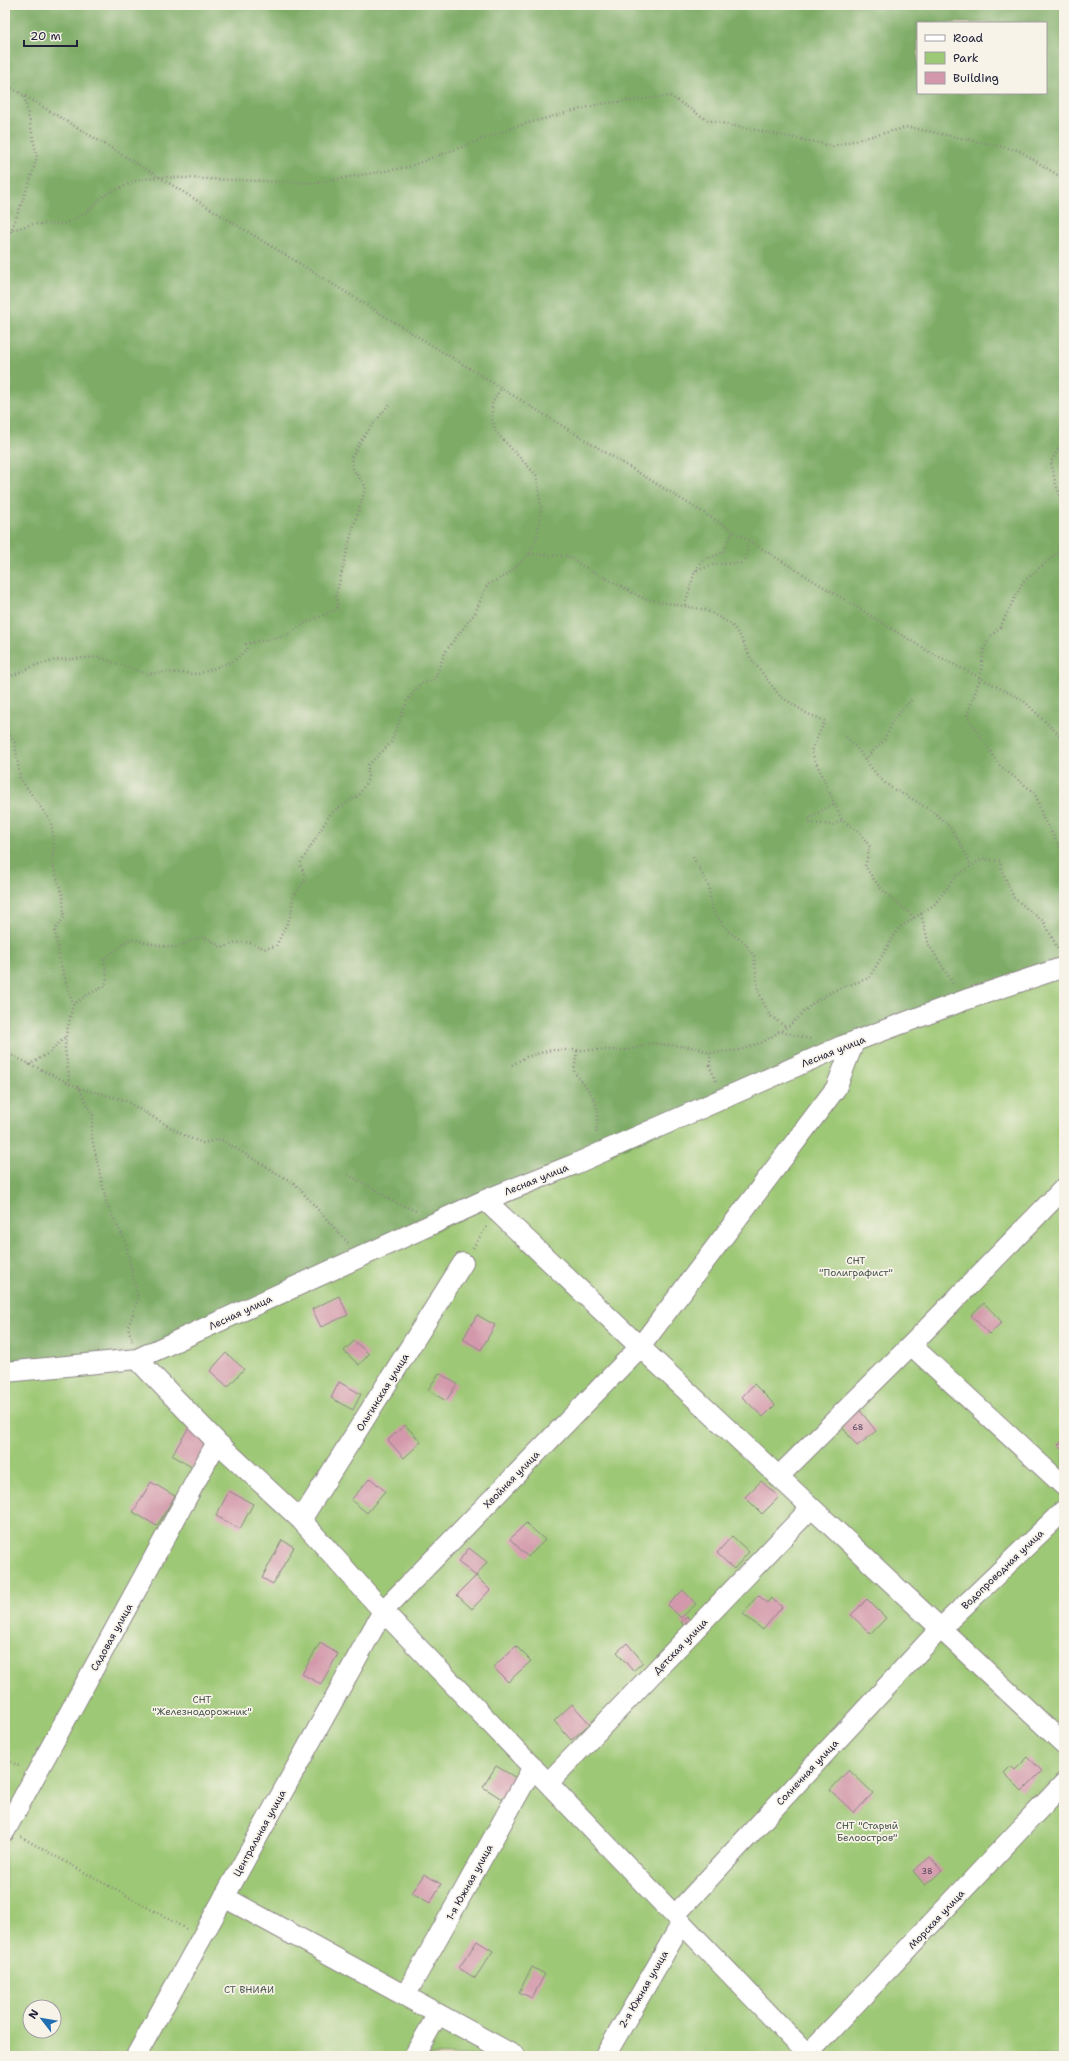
<svg xmlns="http://www.w3.org/2000/svg" width="1069" height="2061" viewBox="0 0 1069 2061" font-family="'Shantell Sans',sans-serif">
  <style>
    .green { fill: #9dc875; stroke: #607558; fill-rule: evenodd }
    .forest { fill: #7eac66; stroke: #506750; fill-rule: evenodd }
    .building { fill: #d398ab }
    .lines { fill: none; stroke-linecap: round; stroke-linejoin: round }
    .street-casing { stroke: #8c8485; stroke-width: 22 }
    .path { stroke: #8c8485; stroke-width: 2.5; stroke-dasharray: 1 3; stroke-linecap: butt }
    .street { stroke: #fff; stroke-width: 20 }
    .labels { text-anchor: middle; stroke-width: 3.5; stroke-linejoin: round; paint-order: stroke }
    .number-label { font-size: 8px; fill: #4e4057 }
    .street-label { font-size: 10px; fill: #22223b; stroke: #f7f3e8 }
    .park-label { font-size: 10px; fill: #47544c; stroke: #f7f3e8 }
  </style>
  <rect width="100%" height="100%" fill="#f7f3e8"/>
  <filter id="ink" filterUnits="userSpaceOnUse"><feTurbulence type="fractalNoise" baseFrequency=".025" numOctaves="2"/><feDisplacementMap in="SourceGraphic" scale="8" xChannelSelector="R" yChannelSelector="G"/><feConvolveMatrix kernelMatrix="1 2 1 2 8 2 1 2 1" color-interpolation-filters="sRGB"/></filter>
  <filter id="wash" filterUnits="userSpaceOnUse"><feTurbulence type="fractalNoise" baseFrequency=".012" numOctaves="4" result="noise"/><feDisplacementMap in="SourceGraphic" scale="16" xChannelSelector="R" yChannelSelector="G"/><feGaussianBlur stdDeviation="0.9" result="paint"/><feColorMatrix in="noise" values="0 0 0 0 0 0 0 0 0 0 0 0 0 0 0 0 0 1.4 0 .05"/><feComposite in="paint" operator="in"/></filter>
  <g filter="url(#wash)">
    <rect width="100%" height="100%" fill="#f5e5cf"/>
    <path class="green" d="M1064 967V2056H5V1372L490 1198ZM30 2007H54V2031H30Z"/>
    <path class="forest" d="M5 5H1064V967L970 998 139 1358 5 1372ZM918 23H1046V93H918Z"/>
    <g id="blocks">
      <path class="building" d="M339 1296 348 1315 321 1327 312 1309Z
        M984 1303 1002 1322 989 1334 971 1315Z
        M477 1315 495 1325 481 1350 463 1339Z
        M354 1341 369 1354 359 1365 344 1351Z
        M226 1353 244 1369 228 1387 210 1371Z
        M439 1373 457 1384 446 1401 428 1390Z
        M339 1382 361 1394 353 1410 331 1398Z
        M754 1384 775 1405 763 1417 742 1397Z
        M858 1408 876 1431 857 1446 839 1423Z
        M191 1424 212 1437 193 1468 172 1455Z
        M405 1425 421 1442 404 1458 388 1440Z
        M1064 1439V1451L1058 1445Z
        M370 1478 385 1491 367 1513 351 1500Z
        M761 1481 779 1497 762 1514 745 1497Z
        M151 1482 175 1496 157 1526 133 1512Z
        M229 1491 253 1504 240 1529 216 1516Z
        M526 1523 545 1540 528 1557 510 1539Z
        M732 1536 749 1552 734 1569 717 1553Z
        M282 1540 294 1547 273 1584 262 1578Z
        M469 1548 487 1562 476 1576 490 1590 472 1609 457 1595 476 1576 458 1562Z
        M683 1590 696 1604 681 1618 668 1605Z
        M758 1595 767 1603 771 1598 782 1607 763 1630 743 1614Z
        M867 1599 886 1618 871 1634 851 1615Z
        M687 1617 695 1625 689 1631 681 1622Z
        M320 1643 338 1654 321 1684 302 1674Z
        M627 1643 643 1662 633 1671 617 1652Z
        M516 1646 531 1661 508 1682 493 1667Z
        M572 1704 590 1724 571 1740 554 1721Z
        M1028 1757 1042 1771 1022 1791 1004 1773 1011 1766 1015 1770Z
        M496 1766 518 1779 505 1801 483 1787Z
        M849 1770 873 1793 854 1813 830 1790Z
        M930 1857 942 1871 925 1885 913 1871Z
        M424 1874 441 1884 430 1903 412 1893Z
        M477 1941 493 1951 475 1978 459 1968Z
        M532 1967 545 1974 532 1998 519 1992Z"/>
    </g>
  </g>
  <g filter="url(#ink)">
    <use href="#blocks" fill-opacity="0" stroke="#8c8485" stroke-width="1"/>
    <g class="lines">
      <g class="street-casing">
        <path id="street" d="M485 1200 640 1347 1064 1744
          M911 1345 1064 1486
          M137 1359 217 1442 301 1520 383 1611 809 2056
          M5 1374 6 1372 137 1359 485 1200 575 1164 842 1046 965 1000 1064 967
          M778 1477 911 1345 1064 1188
          M301 1520 463 1263
          M548 1783 811 1508
          M5 1831 217 1442
          M224 1897 515 2056
          M675 1915 940 1629 1064 1510
          M405 1996 533 1767
          M808 2054 1064 1783
          M136 2056 383 1611 640 1347 836 1088 854 1042
          M414 2056 438 2014
          M605 2056 682 1923"/>
      </g>
      <path class="path" d="M5 84 159 177 926 650 1023 700 1064 740
        M5 232 33 224H64L86 213 104 195 138 180 159 177 315 183 408 167 517 126 600 104 670 96 707 120 833 146 908 127 1018 150 1064 179
        M5 247 30 181 37 157 24 95
        M1064 439 1051 462 1056 485 1064 504
        M1064 547 1023 582 1000 627 990 637 984 649 980 678 967 716 1000 766 1035 793 1043 818 1064 854
        M529 554 568 556 581 565 645 599 706 610 731 624 740 636 750 657 779 695 806 713 825 721 811 751 842 820 860 832 870 847 865 866C871 875 877 885 885 892 894 902 905 908 914 918
        M697 570 717 564 745 563 748 542
        M685 605 694 574 701 561 724 552 726 544 733 532
        M5 679 36 665 57 660 98 657 147 674 166 672 198 674 234 661 247 649 246 644 288 635 307 622 333 611 338 607 336 595 353 528 366 487 353 469 351 458 363 437 391 402
        M5 729 15 743 20 778 51 822 54 843 52 862 63 896 64 917 55 930 60 962 73 1005 66 1035 65 1049 70 1084
        M846 737C861 750 869 768 883 781 891 789 903 794 912 799 948 820 954 828 971 866
        M864 759 884 741 893 720 913 698
        M833 804 809 818 810 823 833 825 842 820
        M693 857 709 887 712 910 729 932 744 942 754 956 758 990 769 1015 786 1027
        M921 914 929 945 954 985
        M73 1005 87 995 105 986 107 978 104 959 130 939C144 941 157 946 170 947 184 949 195 933 209 939 213 941 218 945 222 948 240 941 248 939 264 949L276 946 291 915 293 897 306 879 300 864 331 813 359 795 368 779V765L391 743 407 701 420 684 435 679 445 652 475 613 487 585 507 575 529 554 537 537 541 509 537 476 496 432 492 419V403L501 388
        M778 1031 810 1039
        M577 1051 574 1072C594 1097 601 1101 596 1134
        M5 1052 79 1088 93 1115 91 1134 107 1205 125 1241 138 1299 128 1327 132 1341
        M710 1053V1067L716 1081
        M29 1065 50 1052 66 1036
        M512 1065 526 1057 551 1050H629L651 1043 698 1048 710 1053 740 1050 763 1042 790 1025 813 1003 835 990 869 978 893 937 900 927 934 905 956 876 982 859 1000 861 1002 871 1014 898 1044 922 1058 949
        M79 1088 124 1100 187 1137 203 1143 220 1139 295 1184 348 1243
        M348 1175 375 1189 392 1201 416 1211
        M473 1248 487 1226
        M7 1760 19 1766
        M5 1765 11 1753
        M21 1837 186 1929"/>
      <use href="#street" class="street"/>
    </g>
  </g>
  <g class="labels">
    <g class="number-label">
      <text x="858" y="1430">68</text>
      <text x="927" y="1874">38</text>
    </g>
    <g class="street-label">
      <text transform="translate(833 1051) rotate(-22)" y="4">Лесная улица</text>
      <text transform="translate(536 1179) rotate(-22)" y="4">Лесная улица</text>
      <text transform="translate(240 1312) rotate(-25)" y="4">Лесная улица</text>
      <text transform="translate(382 1392) rotate(-58)" y="4">Ольгинская улица</text>
      <text transform="translate(511 1479) rotate(-46)" y="4">Хвойная улица</text>
      <text transform="translate(1002 1569) rotate(-44)" y="4">Водопроводная улица</text>
      <text transform="translate(111 1637) rotate(-61)" y="4">Садовая улица</text>
      <text transform="translate(680 1646) rotate(-46)" y="4">Детская улица</text>
      <text transform="translate(807 1772) rotate(-47)" y="4">Солнечная улица</text>
      <text transform="translate(259 1833) rotate(-61)" y="4">Центральная улица</text>
      <text transform="translate(469 1882) rotate(-61)" y="4">1-я Южная улица</text>
      <text transform="translate(936 1919) rotate(-47)" y="4">Морская улица</text>
      <text transform="translate(643 1989) rotate(-60)" y="4">2-я Южная улица</text>
    </g>
    <g class="park-label">
      <text x="856" y="1264">СНТ<tspan x="856" dy="12">"Полиграфист"</tspan></text>
      <text x="202" y="1703">СНТ<tspan x="202" dy="12">"Железнодорожник"</tspan></text>
      <text x="867" y="1829">СНТ "Старый<tspan x="867" dy="12">Белоостров"</tspan></text>
      <text x="249" y="1993">СТ ВНИАИ</text>
    </g>
  </g>
  <rect width="1069" height="2061" fill="none" stroke="#f7f3e8" stroke-width="20"/>
  <rect x="917" y="22" width="130" height="72" fill="#f7f3e8" stroke="#a29fa3"/>
  <rect x="925" y="35" width="20" height="6" fill="#ffffff" stroke="#a29fa3"/>
  <text x="953" y="42" font-size="12" fill="#22223b">Road</text>
  <rect x="925" y="52" width="20" height="12" fill="#9dc875" stroke="#a29fa3"/>
  <text x="953" y="62" font-size="12" fill="#22223b">Park</text>
  <rect x="925" y="72" width="20" height="12" fill="#d398ab" stroke="#a29fa3"/>
  <text x="953" y="82" font-size="12" fill="#22223b">Building</text>
  <g transform="translate(42 2019) rotate(301)"><circle r="19" fill="#f7f3e8" stroke="#a29fa3"/>
  <path d="M0-3L7 15L0 10L-7 15Z" fill="#1f6fb2"/>
  <text y="-6" font-size="11" font-weight="bold" text-anchor="middle" fill="#22223b">N</text>
  </g>
  <path d="M24 40v6h53v-6" fill="none" stroke="#22223b" stroke-width="2"/>
  <text x="30" y="40" font-size="12" fill="#22223b" stroke="#f7f3e8" stroke-width="3" paint-order="stroke">20 m</text>
</svg>
